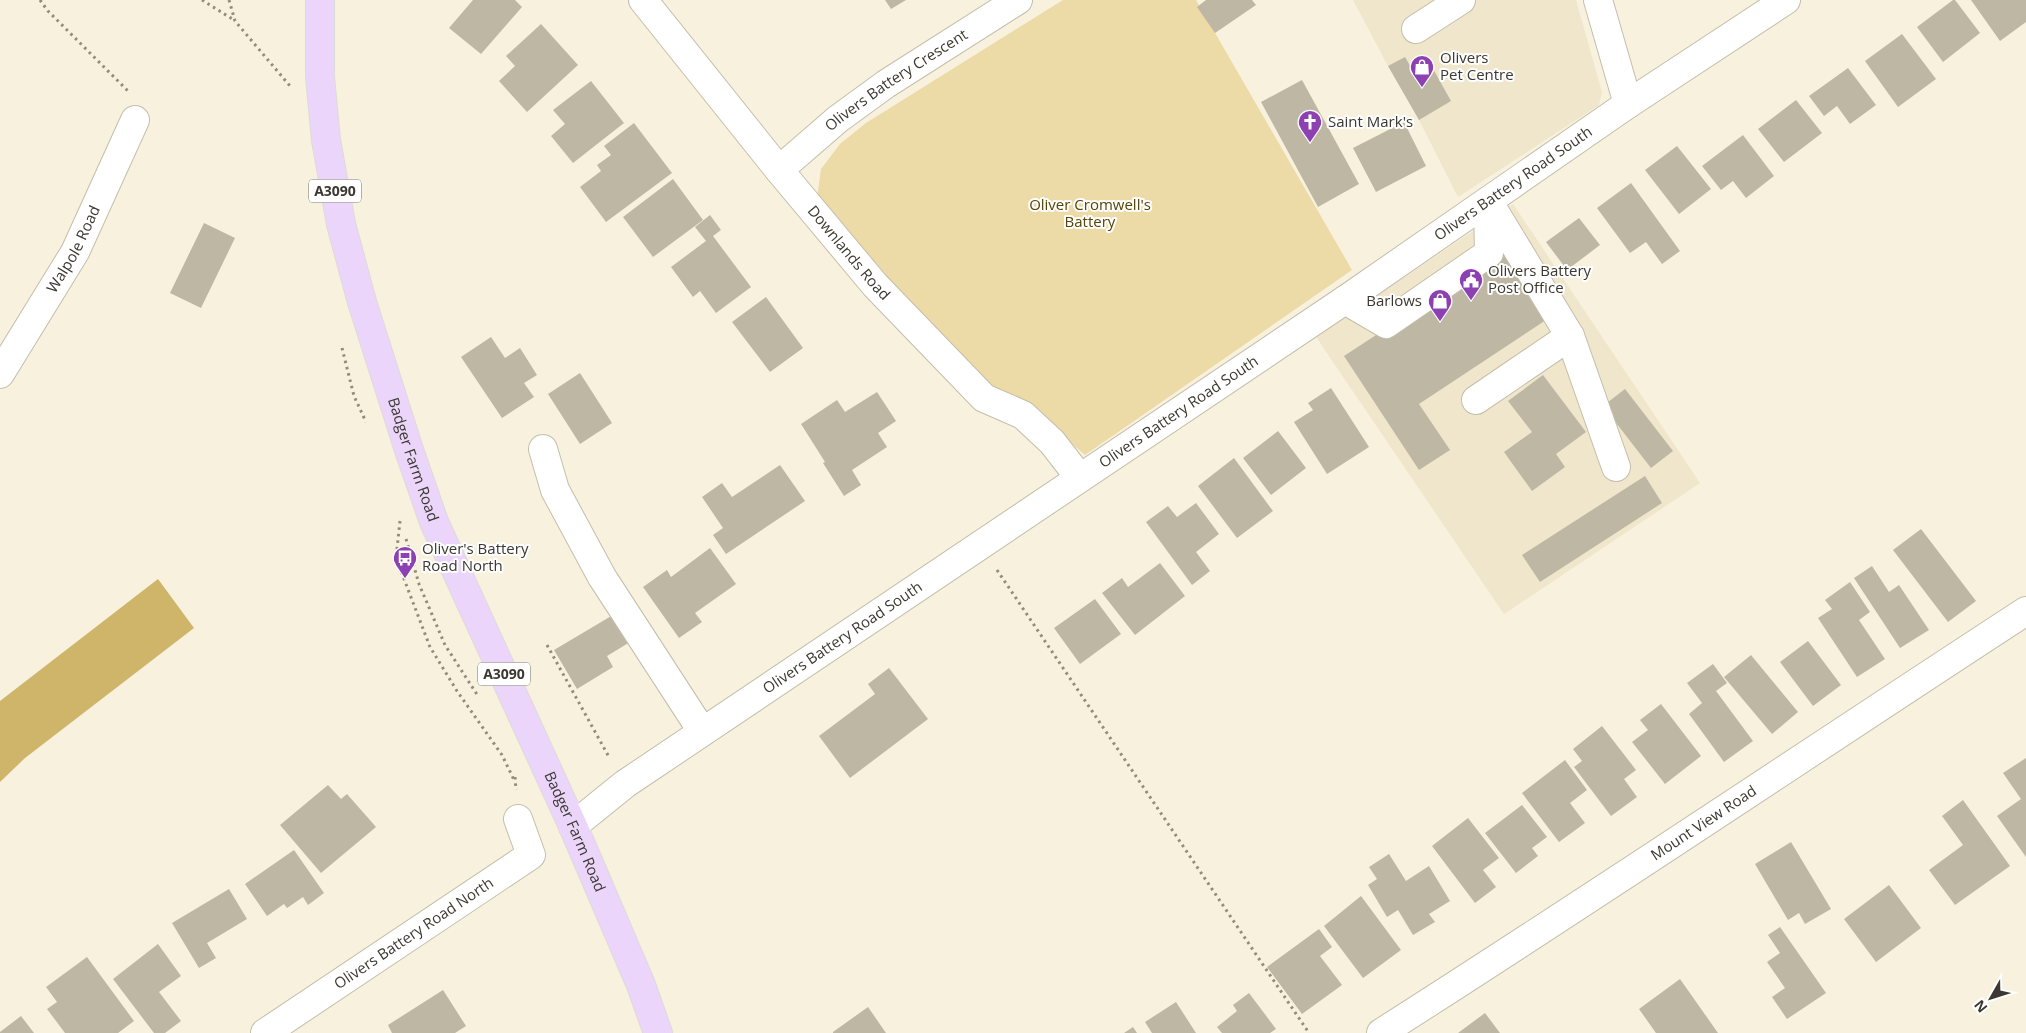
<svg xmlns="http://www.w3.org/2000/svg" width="2026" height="1033" viewBox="0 0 2026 1033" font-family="'Open Sans',sans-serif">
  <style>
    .built { fill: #efe6cb }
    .green { fill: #ecdaa7 }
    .forest { fill: #ceb56a }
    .building { fill: #bdb7a4 }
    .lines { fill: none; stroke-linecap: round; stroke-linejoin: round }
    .minor-casing { stroke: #c4beab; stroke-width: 30 }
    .major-casing { stroke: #dcdbda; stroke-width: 30 }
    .path { stroke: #908c7e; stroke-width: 3; stroke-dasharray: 2.5 4; stroke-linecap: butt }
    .minor { stroke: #fff; stroke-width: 28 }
    .major { stroke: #ecd5fa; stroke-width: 28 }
    .labels { text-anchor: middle; stroke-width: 4; stroke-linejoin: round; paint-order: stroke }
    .shield { fill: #fefefe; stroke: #75736e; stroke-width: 1 }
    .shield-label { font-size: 14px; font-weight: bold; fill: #3a3830 }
    .poi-label { font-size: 15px; fill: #3a3830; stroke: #fefefe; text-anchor: start }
    .street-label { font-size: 15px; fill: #3a3830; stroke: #fefefe }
    .park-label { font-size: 15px; fill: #564506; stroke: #fefefe }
  </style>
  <rect width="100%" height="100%" fill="#f8f1dd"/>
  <path class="built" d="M1353 0H1434L1441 11 1458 0H1576L1602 92 1599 105 1458 197 1419 120 1388 66Z
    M1513 204 1700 483 1504 614 1316 337Z"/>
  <path class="green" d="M1063 0H1196L1352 270 1085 455 1021 400 986 383 924 326 817 198 821 169 840 144 866 123Z"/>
  <path class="forest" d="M158 579 194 628 25 758 0 782V701Z"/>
  <path class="building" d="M473 0H515L522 7 481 54 449 28Z
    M885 0H906L891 9Z
    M1206 0H1252L1256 5 1215 33 1197 7Z
    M1953 0H1955L1980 33 1943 62 1917 27Z
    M1971 0H2026V22L2000 41Z
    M541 24 578 65 527 112 499 81 515 66 506 56Z
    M1902 34 1936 79 1898 107 1865 61Z
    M1405 57 1416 76 1432 67 1451 101 1419 120 1388 66Z
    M1848 68 1876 105 1850 124 1837 106 1824 116 1809 96Z
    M1302 80 1359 184 1318 207 1261 102Z
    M591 81 624 123 573 163 551 136 565 124 553 110Z
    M1796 100 1822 133 1784 162 1758 129Z
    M1404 122 1426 166 1376 192 1353 148Z
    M634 123 672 173 606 222 580 187 601 171 597 165 611 155 604 146Z
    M1743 135 1774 176 1746 198 1733 181 1721 190 1702 166Z
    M1677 146 1711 189 1679 214 1645 170Z
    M673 179 703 220 653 257 623 217Z
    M1631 183 1680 251 1662 264 1646 242 1630 253 1597 208Z
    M710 215 721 230 713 236 751 287 716 313 700 291 693 297 671 267 706 241 695 227Z
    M1579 218 1600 245 1567 270 1546 242Z
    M204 223 235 238 201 308 170 293Z
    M1511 247 1555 314 1419 404 1450 450 1419 470 1344 356Z
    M766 297 803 348 770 372 732 322Z
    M491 337 505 358 520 348 537 375 524 383 534 397 502 418 461 357Z
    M580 373 612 423 580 444 548 394Z
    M1543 375 1586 432 1556 454 1565 467 1532 491 1504 452 1532 432 1508 401Z
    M1331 388 1369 447 1327 474 1294 422 1313 410 1308 403Z
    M1625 389 1673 451 1651 468 1603 406Z
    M877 392 896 421 878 433 887 447 852 470 861 485 844 496 823 463 825 462 801 424 837 400 845 412Z
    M1278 431 1306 468 1271 495 1243 458Z
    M1234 458 1273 511 1237 538 1198 486Z
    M780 465 805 501 726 554 713 535 723 528 702 497 722 483 732 497Z
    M1645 476 1662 503 1540 582 1522 555Z
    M1196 503 1219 534 1196 552 1210 571 1192 585 1146 522 1168 506 1177 517Z
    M1921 529 1976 601 1948 622 1893 550Z
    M710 548 736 584 695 613 702 622 679 638 643 587 667 570 671 577Z
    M1160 563 1185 596 1135 635 1102 593 1122 578 1128 587Z
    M1872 566 1889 592 1899 585 1929 630 1900 648 1854 578Z
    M1850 582 1870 612 1859 620 1885 659 1857 677 1818 618 1832 609 1825 600Z
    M1095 599 1121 634 1080 664 1054 628Z
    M613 615 630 642 607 656 613 667 577 689 554 650Z
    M1808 641 1841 685 1813 706 1780 662Z
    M1751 655 1798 712 1772 734 1724 677Z
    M1713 664 1727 683 1716 691 1753 741 1724 762 1689 714 1702 703 1687 683Z
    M889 668 928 719 850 778 819 736 875 694 868 684Z
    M1661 704 1701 756 1665 784 1632 742 1648 730 1640 720Z
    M1602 726 1636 770 1624 779 1637 797 1611 816 1574 767 1582 761 1573 749Z
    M2026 758V857L1997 816 2021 799 2003 773Z
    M1565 760 1587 790 1570 803 1585 823 1559 842 1522 793Z
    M328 785 341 799 347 794 376 827 321 873 280 825Z
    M1963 800 2010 866 1955 905 1929 870 1963 845 1942 816Z
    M1522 805 1547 837 1532 848 1538 856 1516 873 1485 833Z
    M1468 818 1499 858 1483 870 1496 887 1475 903 1432 846Z
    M1791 842 1831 909 1805 924 1799 913 1788 920 1755 864Z
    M294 850 324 893 308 905 303 897 287 908 284 904 267 916 245 884Z
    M1389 854 1406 881 1429 866 1450 901 1429 914 1435 922 1413 935 1398 910 1387 917 1368 885 1377 879 1369 867Z
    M1889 885 1921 928 1876 962 1844 919Z
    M229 889 247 919 207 943 216 958 199 968 172 923Z
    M1361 896 1401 950 1363 978 1324 926Z
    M1780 927 1826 993 1787 1019 1772 997 1785 988 1767 962 1780 953 1768 935Z
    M1319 929 1332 947 1320 956 1342 985 1302 1014 1267 967Z
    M158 944 181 976 159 992 181 1021 165 1033H154L113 979Z
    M87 957 134 1021 118 1033H65L47 1009 57 1002 46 987Z
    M1680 979 1718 1033H1656L1639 1009Z
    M443 990 466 1026 455 1033H392L388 1025Z
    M1249 993 1276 1029 1270 1033H1222L1217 1027 1237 1011 1233 1005Z
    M1176 1002 1196 1033H1152L1145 1022Z
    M868 1007 886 1033H833V1032Z
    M1485 1013 1500 1033H1458Z
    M21 1016 34 1033H0V1032Z
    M1133 1027 1137 1033H1124Z"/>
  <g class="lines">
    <g class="minor-casing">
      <g id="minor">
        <path id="s1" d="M643 0 779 170 875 285 984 398 1023 415 1052 442 1080 478"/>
        <path d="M1598 0 1628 104"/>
        <path d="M1416 29 1461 0"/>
        <path id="s2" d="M779 170 838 119 886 84 1018 0"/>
        <path d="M1488 201 1570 336 1616 467"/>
        <path d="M1345 300 1386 324 1489 253 1488 202"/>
        <path id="s3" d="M0 374 75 252 135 120"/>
        <path d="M1476 400 1570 336"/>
        <path d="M543 449 555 490 602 577 702 731"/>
        <path id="s4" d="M573 826 625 784 1345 300 1628 104 1786 0"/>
        <path id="s5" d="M265 1033 531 855 518 819"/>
        <path id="s6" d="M1381 1033C1598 895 1811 751 2026 611"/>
      </g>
    </g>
    <g class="major-casing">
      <g id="major">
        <path id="s7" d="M320 0V77L326 140 341 224 362 302 409 450 434 522 573 826 641 985 658 1033"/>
      </g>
    </g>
    <path class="path" d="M40 0 48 11 128 91
      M202 0 234 20
      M229 0 235 21 290 86
      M342 348 354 396 366 422
      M400 521 396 558 430 647 457 691 502 755 515 782
      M406 539 419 584 445 645 478 696
      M997 570 1309 1033
      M547 645 609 757
      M515 777 516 790"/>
    <use href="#minor" class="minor"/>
    <use href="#major" class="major"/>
  </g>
  <defs>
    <g id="shop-pin" transform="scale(1.25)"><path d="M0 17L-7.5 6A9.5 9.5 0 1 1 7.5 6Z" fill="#8c40b1" stroke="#fefefe"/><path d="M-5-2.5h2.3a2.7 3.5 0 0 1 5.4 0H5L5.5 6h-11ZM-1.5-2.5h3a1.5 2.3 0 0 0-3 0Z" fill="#fff"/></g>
    <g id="church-pin" transform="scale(1.25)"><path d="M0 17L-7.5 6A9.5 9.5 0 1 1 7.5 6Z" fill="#8c40b1" stroke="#fefefe"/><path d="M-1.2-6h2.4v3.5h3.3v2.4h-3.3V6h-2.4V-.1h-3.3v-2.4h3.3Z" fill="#fff"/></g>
    <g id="civic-pin" transform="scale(1.25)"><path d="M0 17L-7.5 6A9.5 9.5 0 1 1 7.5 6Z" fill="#8c40b1" stroke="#fefefe"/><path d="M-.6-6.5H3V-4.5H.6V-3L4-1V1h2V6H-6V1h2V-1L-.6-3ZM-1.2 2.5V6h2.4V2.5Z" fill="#fff"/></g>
    <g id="bus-pin" transform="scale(1.25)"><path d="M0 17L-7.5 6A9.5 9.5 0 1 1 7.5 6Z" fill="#8c40b1" stroke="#fefefe"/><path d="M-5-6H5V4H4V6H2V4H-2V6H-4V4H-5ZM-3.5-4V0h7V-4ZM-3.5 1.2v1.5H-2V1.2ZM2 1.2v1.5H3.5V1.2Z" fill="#fff"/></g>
  </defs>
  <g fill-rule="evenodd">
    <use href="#shop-pin" x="1422" y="67"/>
    <use href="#church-pin" x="1310" y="122"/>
    <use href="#civic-pin" x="1471" y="280"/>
    <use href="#shop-pin" x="1440" y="301"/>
    <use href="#bus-pin" x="405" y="558"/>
  </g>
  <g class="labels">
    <g class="shield">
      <rect x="309" y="179.5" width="52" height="23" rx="4"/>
      <rect x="478" y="662.5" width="52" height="23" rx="4"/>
    </g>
    <g class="shield-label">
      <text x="335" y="196">A3090</text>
      <text x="504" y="679">A3090</text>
    </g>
    <g class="poi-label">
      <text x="1440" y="63">Olivers<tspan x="1440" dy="17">Pet Centre</tspan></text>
      <text x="1328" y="127">Saint Mark's</text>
      <text x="1488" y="276">Olivers Battery<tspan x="1488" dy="17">Post Office</tspan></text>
      <text x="1422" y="306" text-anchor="end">Barlows</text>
      <text x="422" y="554">Oliver's Battery<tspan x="422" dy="17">Road North</tspan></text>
    </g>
    <g class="street-label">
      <text dy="5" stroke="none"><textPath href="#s2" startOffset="148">Olivers Battery Crescent</textPath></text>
      <text dy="5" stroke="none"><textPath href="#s4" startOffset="1139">Olivers Battery Road South</textPath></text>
      <text dy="5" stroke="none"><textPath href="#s3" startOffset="145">Walpole Road</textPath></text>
      <text dy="5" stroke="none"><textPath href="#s1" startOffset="326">Downlands Road</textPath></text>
      <text dy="5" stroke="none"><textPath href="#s4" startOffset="734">Olivers Battery Road South</textPath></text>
      <text dy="5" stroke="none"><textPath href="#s7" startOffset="472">Badger Farm Road</textPath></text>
      <text dy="5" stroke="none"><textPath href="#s4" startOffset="329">Olivers Battery Road South</textPath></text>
      <text dy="5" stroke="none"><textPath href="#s6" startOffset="385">Mount View Road</textPath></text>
      <text dy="5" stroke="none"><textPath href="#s7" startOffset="878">Badger Farm Road</textPath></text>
      <text dy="5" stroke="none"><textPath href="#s5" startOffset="179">Olivers Battery Road North</textPath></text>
    </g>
    <g class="park-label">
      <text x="1090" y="210">Oliver Cromwell's<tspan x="1090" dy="17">Battery</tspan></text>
    </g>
  </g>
  <g transform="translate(1991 998) rotate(231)" stroke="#fefefe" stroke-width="4" paint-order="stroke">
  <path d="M0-4L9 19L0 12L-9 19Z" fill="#3a3830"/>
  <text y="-8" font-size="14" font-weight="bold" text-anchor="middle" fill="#3a3830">N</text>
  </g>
</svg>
